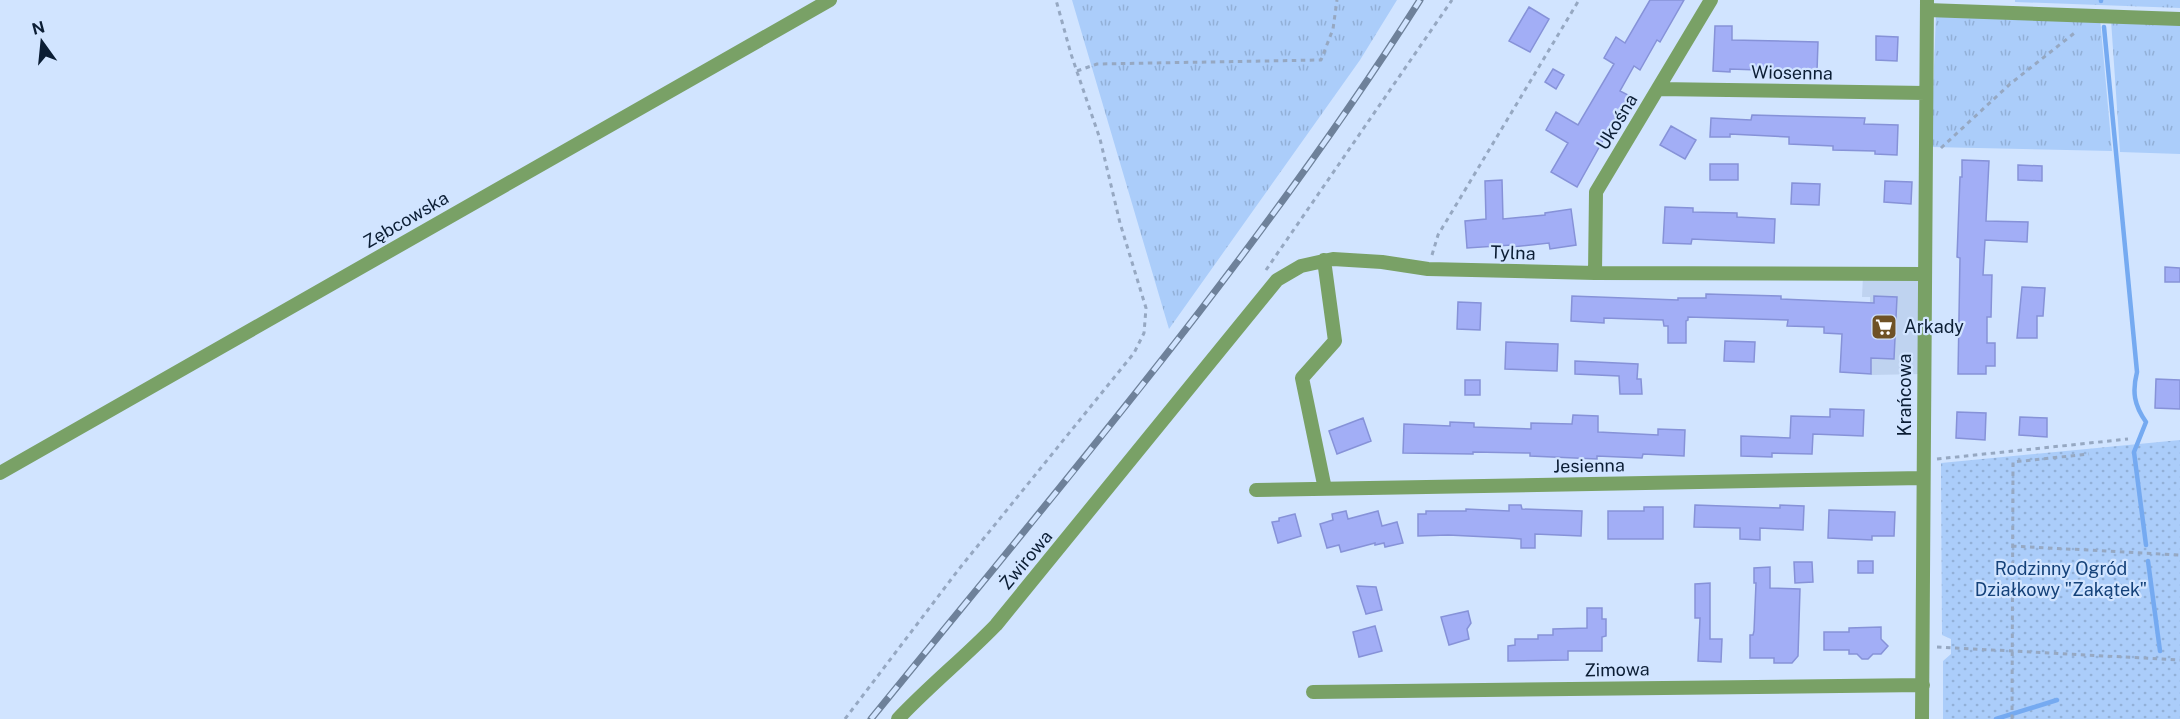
<svg xmlns="http://www.w3.org/2000/svg" width="2180" height="719" viewBox="0 0 2180 719" font-family="'Public Sans',sans-serif">
  <style>
    .built { fill: #bfd3f0 }
    .grass { fill: url(#grass-tufts) }
    .garden { fill: url(#garden-dots) }
    .lines { fill: none; stroke-linecap: round; stroke-linejoin: round }
    .stream { stroke: #75aaf1; stroke-width: 4.5 }
    .building { fill: #a2aef6; stroke: #8692d8; stroke-width: 1.5 }
    .path { stroke: #96a8c2; stroke-width: 3; stroke-dasharray: 4.5 4.5; stroke-linecap: butt }
    .minor { stroke: #79a166; stroke-width: 14 }
    .rail-casing { stroke: #6e819a; stroke-width: 7 }
    .rail { stroke: #d1e4ff; stroke-width: 4.5; stroke-dasharray: 14; stroke-linecap: butt }
    .labels { text-anchor: middle; stroke-width: 4.5; stroke-linejoin: round; paint-order: stroke }
    .street-label { font-size: 18px; fill: #0b1d34; stroke: #d1e4ff }
    .poi-label { font-size: 18px; fill: #0b1d34; stroke: #d1e4ff; text-anchor: start }
    .park-label { font-size: 18px; fill: #15427a; stroke: #d1e4ff }
  </style>
  <defs>
    <pattern id="grass-tufts" width="24" height="20" patternUnits="userSpaceOnUse" patternTransform="scale(1.5)"><rect width="24" height="20" fill="#abcdfa"/><path d="M3 7l-1-3M5 7V3M7 7l1-3M15 17l-1-3M17 17v-4M19 17l1-3" fill="none" stroke="#92b0d7"/></pattern>
    <pattern id="garden-dots" width="8" height="8" patternUnits="userSpaceOnUse" patternTransform="scale(1.5)"><rect width="8" height="8" fill="#abcdfa"/><path d="M2 2h.1M6 6h.1" fill="none" stroke="#92b0d7" stroke-width="1.8" stroke-linecap="round"/></pattern>
  </defs>
  <rect width="100%" height="100%" fill="#d1e4ff"/>
  <path class="built" d="M1863 276H1922V374L1871 375 1870 297H1862Z"/>
  <path class="grass" d="M1072 0H1397L1360 60 1169 329Z
    M2015 0H2180V8L2015 2Z
    M1936 13 2100 18 2112 151 1931 147Z
    M2111 20 2180 23V154L2120 152Z"/>
  <path class="garden" d="M2180 440V719H1943V661L1951 654V639L1942 635 1941 463Z"/>
  <g class="lines">
    <path class="stream" d="M2101 0V1
      M2104 27 2137 372C2132 392 2134 405 2146 422L2134 452 2146 545
      M2148 561 2160 651
      M1996 719 2057 700"/>
  </g>
  <path class="building" d="M1650 0H1684L1660 42 1657 40 1640 70 1634 66 1620 91 1630 96 1617 118 1616 117 1577 187 1551 172 1568 143 1546 130 1556 112 1578 125 1614 64 1604 58 1616 37 1625 43Z
    M1529 7 1549 19 1530 52 1509 41Z
    M1715 26H1732V40L1818 42 1817 72 1730 69V72L1713 71Z
    M1876 36 1898 37 1897 61 1876 60Z
    M1553 69 1564 75 1556 89 1545 82Z
    M1752 115 1865 118 1864 124 1898 125 1897 155 1875 154V151L1833 150V146L1789 144V137L1730 134V137H1710L1711 118 1751 120Z
    M1671 126 1696 140 1685 159 1660 145Z
    M1962 160 1989 161 1986 221 2028 222 2027 242 1985 240 1983 275H1992L1991 317H1987V343H1995V366H1986V374H1958L1960 258 1957 257 1960 177H1962Z
    M1710 164H1738V180H1710Z
    M2018 165 2042 166V181L2018 180Z
    M1502 180 1503 219 1545 215V213L1571 209 1576 245 1550 249 1549 243 1512 247V245L1467 248 1465 221 1486 219 1485 181Z
    M1885 181 1912 182 1911 204 1884 202Z
    M1792 183 1820 184 1819 205 1791 204Z
    M1665 207 1693 208V212L1737 213V217L1775 219 1774 243 1692 239 1691 244 1663 243Z
    M2165 267 2180 268V282H2165Z
    M2022 287 2045 288 2043 316H2037V338H2017Z
    M1706 294 1781 296V299L1874 303V296L1897 297 1894 359 1871 358V374L1840 372 1842 334 1824 333V327L1787 326 1788 320 1688 317V320L1686 321V343H1668V326H1664L1663 320 1604 318V323L1571 321 1572 296 1678 300V298H1706Z
    M1458 302 1481 303 1480 330 1457 329Z
    M1725 341 1755 342 1754 362 1724 361Z
    M1506 342 1558 344 1557 371 1505 369Z
    M1575 361 1638 364 1637 379H1641L1642 394H1620L1619 376 1575 374Z
    M2156 379 2180 380V409L2155 408Z
    M1465 380H1480V395H1465Z
    M1830 409 1864 410 1863 436 1813 434 1812 454 1772 453V457L1741 456V436L1790 438 1791 416 1830 417Z
    M1957 412 1986 413 1985 440 1956 438Z
    M1573 415 1598 416V432L1658 435V429L1685 430 1684 456 1643 454 1642 458 1597 456V459L1530 456V453L1473 452V454L1403 453 1404 424 1450 426V422L1474 423V427L1531 429V423L1572 424Z
    M2020 417 2047 418V437L2019 435Z
    M1363 418 1371 441 1337 454 1329 431Z
    M1509 505H1521L1522 509 1582 511 1581 536 1535 534V548H1521V539L1509 538 1448 535 1418 536V514H1426V511H1466V509L1509 511Z
    M1695 505 1780 508V505L1804 506 1803 530 1760 528V540L1740 539V528L1694 527Z
    M1644 507H1663V539H1608V511H1644Z
    M1829 510 1895 512 1894 536H1872V540L1828 538Z
    M1346 511 1348 519 1378 511 1382 526 1397 522 1403 543 1385 547 1384 543 1375 545V543L1341 552 1339 545 1327 548 1320 524 1333 520 1332 514Z
    M1295 514 1301 536 1278 543 1272 522 1279 521V518Z
    M1858 561H1873V573H1858Z
    M1794 562H1812L1813 582 1795 583Z
    M1770 567V588L1800 589 1798 656 1792 663H1774V658H1750V635H1753L1754 631 1756 583H1754V568Z
    M1710 583V639H1722L1721 662 1698 661 1700 618H1695V584Z
    M1357 586 1376 587 1382 610 1366 614Z
    M1587 608H1602V619H1606V636L1602 637V651H1568V660L1508 661V646L1515 645V639H1538V635H1553V629L1587 628Z
    M1468 611 1471 623 1467 629 1469 639 1449 645 1441 617Z
    M1375 626 1382 651 1359 657 1353 632Z
    M1881 627V639L1888 646 1881 654H1873L1868 659H1862L1857 654H1849V650H1824V632H1849V628Z"/>
  <g class="lines">
    <path class="path" d="M1077 71 1097 64 1321 60 1333 29 1337 0
      M1941 148 2010 84 2077 31
      M1432 255 1438 235 1579 0
      M1266 270 1452 0
      M1937 459 2128 439
      M2012 546 2180 555
      M1937 647 2180 660
      M845 719 959 569 1134 353 1144 333 1146 308 1120 223 1100 139 1071 54 1056 0
      M2012 719 2013 462 2089 454"/>
    <path class="minor" d="M1927 10 2180 19
      M1658 89 1925 93
      M1324 260 1335 341 1302 378 1325 489
      M1595 273 1596 192 1711 0
      M0 473 830 0
      M1256 490 1923 478
      M1313 692 1923 685
      M898 719C929 686 964 658 996 625L1277 280 1301 266 1333 259 1382 262 1428 269 1595 273 1924 274
      M1922 719 1927 0"/>
    <g class="rail-casing">
      <path id="rail" d="M871 719C1061 485 1258 255 1420 0"/>
    </g>
    <use href="#rail" class="rail"/>
  </g>
  <defs>
    <g id="supermarket-square" transform="scale(1.35)"><rect x="-9" y="-9" width="18" height="18" rx="4" fill="#6f5226" stroke="#d1e4ff"/><path d="M-6-5.5h2.5l.6 2H6L4.5 2H-2.5L-4.4-4H-6ZM-1.5 3.2a1.3 1.3 0 1 0 .1 0ZM3 3.2a1.3 1.3 0 1 0 .1 0Z" fill="#fff"/></g>
  </defs>
  <g fill-rule="evenodd">
    <use href="#supermarket-square" x="1884" y="327"/>
  </g>
  <g class="labels">
    <g class="street-label">
      <text transform="translate(1792 73) rotate(1)" y="6">Wiosenna</text>
      <text transform="translate(1617 122) rotate(-59)" y="6">Ukośna</text>
      <text transform="translate(406 220) rotate(-30)" y="6">Zębcowska</text>
      <text transform="translate(1513 253) rotate(2)" y="6">Tylna</text>
      <text transform="translate(1905 395) rotate(-90)" y="6">Krańcowa</text>
      <text transform="translate(1589 466) rotate(-1)" y="6">Jesienna</text>
      <text transform="translate(1026 560) rotate(-50)" y="6">Żwirowa</text>
      <text transform="translate(1617 670) rotate(-1)" y="6">Zimowa</text>
    </g>
    <g class="poi-label">
      <text x="1904" y="333">Arkady</text>
    </g>
    <g class="park-label">
      <text x="2061" y="575">Rodzinny Ogród<tspan x="2061" dy="21">Działkowy "Zakątek"</tspan></text>
    </g>
  </g>
  <g transform="translate(42 42) rotate(345)" stroke="#d1e4ff" stroke-width="4.5" paint-order="stroke">
  <path d="M0-4.5L10 22L0 15L-10 22Z" fill="#0b1d34"/>
  <text y="-9" font-size="16" font-weight="bold" text-anchor="middle" fill="#0b1d34">N</text>
  </g>
</svg>
